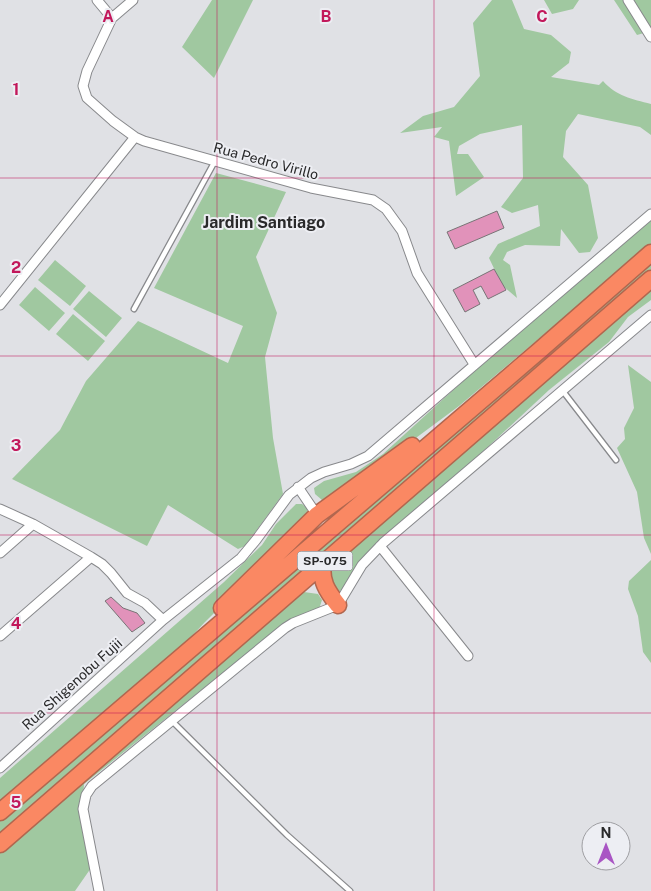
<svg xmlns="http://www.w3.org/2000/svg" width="651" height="891" viewBox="0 0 651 891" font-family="'Public Sans',sans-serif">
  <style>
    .green { fill: #a0c8a0 }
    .building { fill: #e192ba; stroke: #787476 }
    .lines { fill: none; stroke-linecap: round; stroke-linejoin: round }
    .service-casing { stroke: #88898c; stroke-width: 7 }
    .minor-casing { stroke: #88898c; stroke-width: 11 }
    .motorway-casing { stroke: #b1674f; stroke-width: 19 }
    .service { stroke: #fff; stroke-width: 4.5 }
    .minor { stroke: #fff; stroke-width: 9 }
    .motorway { stroke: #fa8863; stroke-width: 16 }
    .grid { fill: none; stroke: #c2185b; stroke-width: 1; stroke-opacity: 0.55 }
    .labels { text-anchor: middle; stroke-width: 4; stroke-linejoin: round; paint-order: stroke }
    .shield { fill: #edeef3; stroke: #646466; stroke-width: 1 }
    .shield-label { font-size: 12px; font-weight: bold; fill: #29292a }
    .street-label { font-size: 14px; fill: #29292a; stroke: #edeef3 }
    .quarter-label { font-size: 16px; font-weight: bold; fill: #29292a; stroke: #edeef3 }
    .grid-label { font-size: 16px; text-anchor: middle; font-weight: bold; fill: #c2185b; stroke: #edeef3; stroke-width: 4; stroke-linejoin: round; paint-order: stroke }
  </style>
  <rect width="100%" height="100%" fill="#e0e1e5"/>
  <path class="green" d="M212 0H253L214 78 182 47Z
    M492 0H512L524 29 551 35 571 52 569 63 551 77 599 85 603 81C616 96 632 99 651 104V135L640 127 578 114 566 131 563 157 588 185 598 238 590 252 579 253 561 229 560 246 525 245 507 252 503 260 510 265 517 298 502 285 489 258 498 244 540 226 538 205 512 213 501 207 523 178 522 125 480 134 459 146 457 154H468L484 177 456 196 449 141 434 137 442 127 400 133 423 116 454 107 480 76 473 23Z
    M544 0H579L573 9 552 14Z
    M614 0H651V31L637 35Z
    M216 173 286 192 256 257 277 313 265 357 273 438 283 494 245 546 238 549 168 505 147 546 12 479 60 430 86 381 138 321 228 363 243 326 154 288Z
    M651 220V244L459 406 339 495 322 500 315 494 314 488 324 481 356 472 383 454 496 351Z
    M651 259V271L0 837V818Z
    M55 260 86 286 70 306 38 280Z
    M35 287 65 313 49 331 19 305Z
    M651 288V300L628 317 609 342 549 390 449 483 380 540 362 560 343 589 336 593 328 572 341 559 430 475Z
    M89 291 122 318 106 337 73 309Z
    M73 314 105 341 88 361 56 334Z
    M628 365 651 382V554L644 538 637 492 617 448 625 439 624 428 634 408Z
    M296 504H302L307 508V515L296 532 205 622 158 672 0 801V778L224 582 262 545 276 524Z
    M651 560V663L643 652 638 616 628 589 629 581Z
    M304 592 318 594 322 600 319 609 298 616 280 627 84 784 83 800 91 868 75 891H0V853L49 806 293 598Z"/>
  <path class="building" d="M497 211 504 228 455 249 447 232Z
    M494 269 506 290 488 299 481 286 473 290 480 304 465 312 453 290Z
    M111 597 123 608 137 613 145 623 132 632 105 601Z"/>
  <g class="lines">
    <g class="service-casing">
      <path id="service" d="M134 309 215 161
        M562 390 616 460
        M172 721 287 835 350 891"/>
    </g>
    <g class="minor-casing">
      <path id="minor" d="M97 0 112 18
        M133 0 112 18 87 71 83 86 87 98 113 121 135 137 144 141 311 188 373 200 386 209 402 231 417 273 474 364
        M628 0 651 37
        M0 305 135 137
        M298 487 317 515
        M0 509 33 524 91 557 102 564 111 573 127 593 145 603 163 620
        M380 546 468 656
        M0 553 33 524
        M0 636 91 557
        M0 768 163 620 241 558 256 540 289 495 311 478 324 472 351 464 368 456 651 214
        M99 891 83 809 86 795 92 786 285 628 293 623 338 605 362 565 383 543 651 315"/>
    </g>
    <g class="motorway-casing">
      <path id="motorway" d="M323 562C320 581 327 591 338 605
        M222 608 317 515 412 446
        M0 812 540 350 651 253
        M0 844 651 279"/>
    </g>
    <use href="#service" class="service"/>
    <use href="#minor" class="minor"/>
    <use href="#motorway" class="motorway"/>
  </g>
  <path class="grid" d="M217 0V891M434 0V891M0 178H651M0 356H651M0 535H651M0 713H651"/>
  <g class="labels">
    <rect class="shield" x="297.5" y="551.5" width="55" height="19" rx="4"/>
    <g class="shield-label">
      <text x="325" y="565">SP-075</text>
    </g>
    <g class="street-label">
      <text transform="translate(266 161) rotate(15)" y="5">Rua Pedro Virillo</text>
      <text transform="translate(72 684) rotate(-42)" y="5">Rua Shigenobu Fujii</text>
    </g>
    <g class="quarter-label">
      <text x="264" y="228">Jardim Santiago</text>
    </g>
  </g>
  <g class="grid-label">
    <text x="108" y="22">A</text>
    <text x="326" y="22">B</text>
    <text x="542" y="22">C</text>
    <text x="16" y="95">1</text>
    <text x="16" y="273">2</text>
    <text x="16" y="451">3</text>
    <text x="16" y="629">4</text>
    <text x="16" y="808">5</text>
  </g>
  <g transform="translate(606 846)"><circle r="24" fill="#edeef3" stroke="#9f9fa3"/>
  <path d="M0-4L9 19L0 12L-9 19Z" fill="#a955c4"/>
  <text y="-8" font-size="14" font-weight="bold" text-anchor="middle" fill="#29292a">N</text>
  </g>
</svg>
